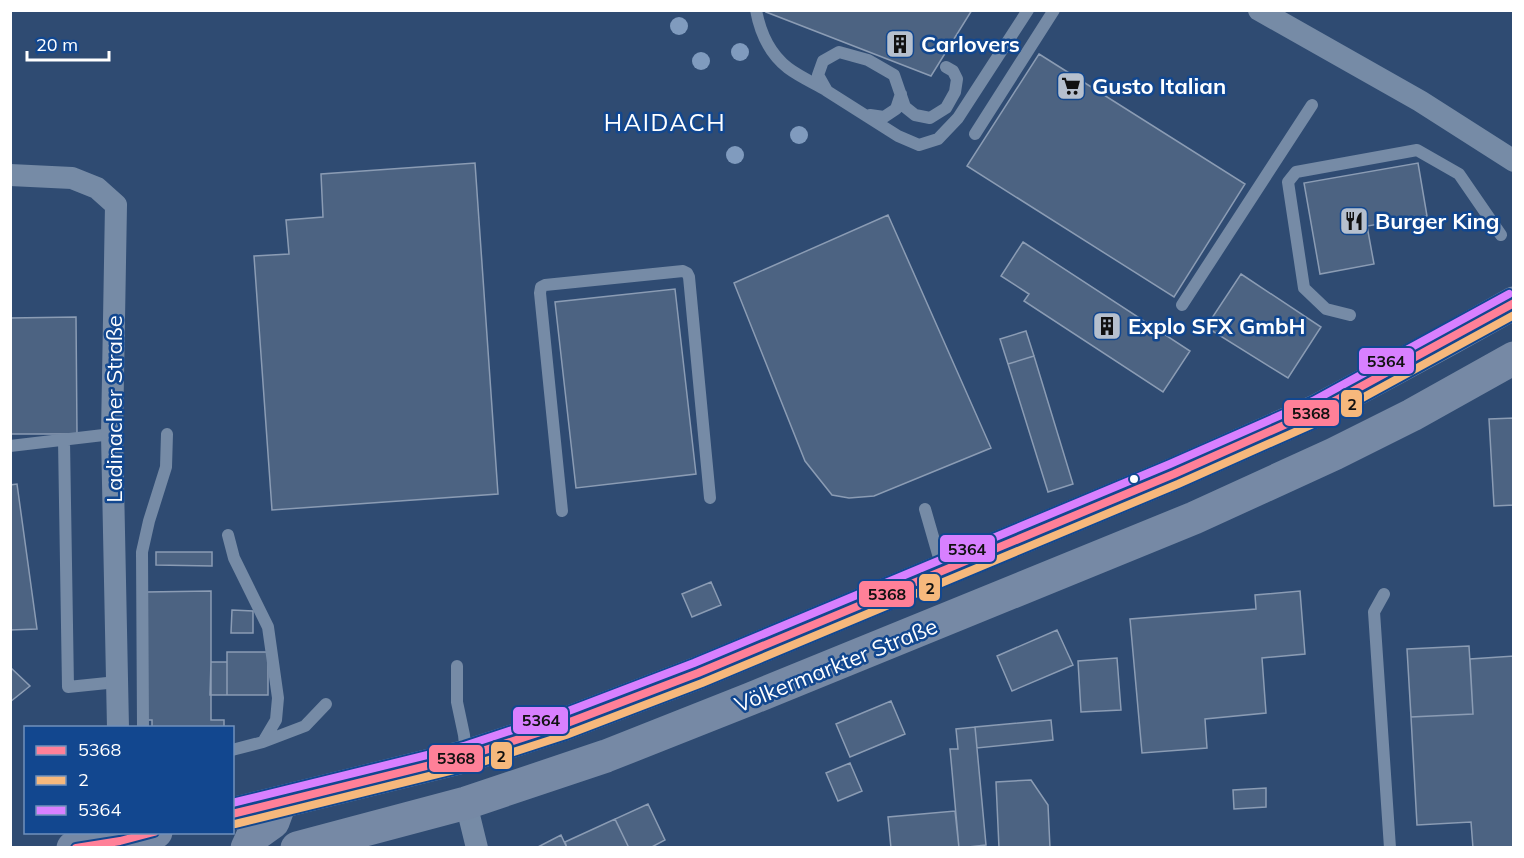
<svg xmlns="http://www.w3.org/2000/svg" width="1524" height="858" viewBox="0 0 1524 858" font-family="Mulish,sans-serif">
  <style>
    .building { fill: #4c6382; stroke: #8b9cb4; stroke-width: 1.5 }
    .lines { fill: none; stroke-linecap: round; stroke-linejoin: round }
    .lane { stroke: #768ba6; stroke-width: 12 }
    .street { stroke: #768ba6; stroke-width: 22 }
    .primary { stroke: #7689a5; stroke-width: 33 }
    .bus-1-casing { stroke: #12478f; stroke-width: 12 }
    .bus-2-casing { stroke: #12478f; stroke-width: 12 }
    .bus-3-casing { stroke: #12478f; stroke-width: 12 }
    .bus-1 { stroke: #ff8098; stroke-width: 8 }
    .bus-2 { stroke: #f6b87c; stroke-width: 8 }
    .bus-3 { stroke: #d880ff; stroke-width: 8 }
    .tree { fill: #809bbe }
    .bus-dot { fill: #fff; stroke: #12478f; stroke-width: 2 }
    .labels { text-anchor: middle; stroke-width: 5; stroke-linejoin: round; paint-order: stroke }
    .poi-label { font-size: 22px; font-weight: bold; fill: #fff; stroke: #12478f; text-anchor: start }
    .street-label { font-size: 22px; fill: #fff; stroke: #12478f }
    .neighbourhood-label { font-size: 24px; letter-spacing: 1.5px; fill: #fff; stroke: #12478f }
    .line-badge { stroke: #12478f; stroke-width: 2 }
    .pale-badge-label { font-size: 16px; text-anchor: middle; font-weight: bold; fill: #111 }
  </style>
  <rect width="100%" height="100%" fill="#2f4b72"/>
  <path class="building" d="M767 10H972L931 76 766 12Z
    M1039 54 1245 184 1174 297 967 166Z
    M475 163 498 494 272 510 254 256 289 254 286 220 323 217 321 174Z
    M1418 163 1427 216 1367 226 1374 264 1320 274 1304 183Z
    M888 215 991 448 874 496 849 498 832 495 805 461 734 283Z
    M1023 242 1190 351 1163 392 1024 301 1029 294 1001 276Z
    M1241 274 1321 327 1288 378 1206 327Z
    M675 289 696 474 576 488 555 302Z
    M76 317 77 434H10V318Z
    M1026 331 1034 356 1008 364 1000 339Z
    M1034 356 1073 484 1048 492 1008 364Z
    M1514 418V505L1494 506 1489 419Z
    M17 484 37 629 10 630V485Z
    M156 552H212V566L156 565Z
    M711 582 721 605 692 617 682 594Z
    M211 591V720H224V728H152V720H146V592Z
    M1300 591 1305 654 1262 658 1266 713 1205 719 1207 748 1142 753 1130 619 1256 609 1255 595Z
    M232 610 253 611V633H231Z
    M1057 630 1073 665 1012 691 997 656Z
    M1469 646 1473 714 1411 717 1407 649Z
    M227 652H268V695H227Z
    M1514 656V848H1473L1471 822 1417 825 1411 717 1473 714 1470 659Z
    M1117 658 1121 710 1081 712 1078 661Z
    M211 662H227V695H210Z
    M10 667 30 686 10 702Z
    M891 701 905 734 850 757 836 724Z
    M1051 720 1053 740 977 748 975 727Z
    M975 727 986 845 959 848 950 749H958L956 729Z
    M850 763 862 791 838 801 826 773Z
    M1031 780 1048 805 1050 848H999L996 782Z
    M1266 788V807L1234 809 1233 790Z
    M648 804 665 840 650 848H629L615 819Z
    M955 811 959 848H891L888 817Z
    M615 819 629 848H567L565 842Z
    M561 835 567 848H536Z"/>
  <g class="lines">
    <path class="lane" d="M756 10C760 32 770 54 788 68 800 77 814 83 826 90
      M946 67 953 71 957 79 955 92 946 108 930 118 915 115 905 107 894 75 868 60 839 52 823 61 818 75 827 91 898 136 919 145 938 139 958 118 1028 10
      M870 115 884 117 896 109 901 94
      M975 134 1054 10
      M1182 305 1312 105
      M1350 315 1326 309 1304 288 1288 182 1296 172 1417 150 1459 174 1501 235
      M64 440 68 687 117 682
      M10 446 112 434
      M925 509 942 568
      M562 511 540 293 541 287 545 285 683 271 687 273 689 277 710 498
      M228 535 234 558 268 627 278 698 276 720 263 742
      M1384 594 1374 612 1390 848
      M457 666V702L464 735 466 755
      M143 728 142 552 149 521 166 467 167 434
      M232 750 263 742 305 726 326 704"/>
    <path class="street" d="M1259 10 1420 101 1514 161
      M10 175 72 178 97 188 116 205 112 434 118 728
      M466 803 477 848"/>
    <path class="primary" d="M232 814 467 756 562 725 698 673 1174 474 1318 410 1446 341 1514 303
      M73 848 120 841 156 832
      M247 848 252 837 273 822 280 803
      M297 848 466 803 606 756 750 699 1194 518 1334 454 1412 415 1514 358"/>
    <g class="bus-1-casing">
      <path id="bus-1" d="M232 814 467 756 562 725 698 673 1174 474 1318 410 1514 303
        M76 848 120 841 154 832"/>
    </g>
    <g class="bus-2-casing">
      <path id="bus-2" d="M235 824 470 766 566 735 702 683 1178 484 1322 420 1514 315"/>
    </g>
    <g class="bus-3-casing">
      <path id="bus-3" d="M232 803 464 746 558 715 694 663 1170 464 1313 401 1509 294"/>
    </g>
    <use href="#bus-1" class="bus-1"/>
    <use href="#bus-2" class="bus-2"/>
    <use href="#bus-3" class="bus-3"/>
  </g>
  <g class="tree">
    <circle cx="679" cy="26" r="9"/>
    <circle cx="740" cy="52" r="9"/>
    <circle cx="701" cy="61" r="9"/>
    <circle cx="799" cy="135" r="9"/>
    <circle cx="735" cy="155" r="9"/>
  </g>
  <defs>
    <g id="building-square" transform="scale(1.5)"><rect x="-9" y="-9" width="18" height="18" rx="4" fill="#b6c0ce" stroke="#12478f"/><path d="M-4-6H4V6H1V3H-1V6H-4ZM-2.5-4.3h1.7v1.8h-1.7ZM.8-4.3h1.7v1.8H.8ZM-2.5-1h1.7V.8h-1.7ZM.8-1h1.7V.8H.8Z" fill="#111"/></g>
    <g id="supermarket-square" transform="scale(1.5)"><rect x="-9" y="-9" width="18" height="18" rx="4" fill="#b6c0ce" stroke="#12478f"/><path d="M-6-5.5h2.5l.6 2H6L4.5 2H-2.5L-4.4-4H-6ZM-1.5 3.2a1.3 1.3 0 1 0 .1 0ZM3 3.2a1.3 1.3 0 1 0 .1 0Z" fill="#111"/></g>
    <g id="restaurant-square" transform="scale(1.5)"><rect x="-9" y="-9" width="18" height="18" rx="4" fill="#b6c0ce" stroke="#12478f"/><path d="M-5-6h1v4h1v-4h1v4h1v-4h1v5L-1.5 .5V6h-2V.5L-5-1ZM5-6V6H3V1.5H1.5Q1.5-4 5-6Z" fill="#111"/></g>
  </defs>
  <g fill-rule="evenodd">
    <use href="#building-square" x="900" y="44"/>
    <use href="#supermarket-square" x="1071" y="86"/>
    <use href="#restaurant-square" x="1354" y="221"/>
    <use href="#building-square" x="1107" y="326"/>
  </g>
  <circle class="bus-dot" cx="1134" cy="479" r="5"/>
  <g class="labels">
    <g class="poi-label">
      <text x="921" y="52">Carlovers</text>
      <text x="1092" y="94">Gusto Italian</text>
      <text x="1375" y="229">Burger King</text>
      <text x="1128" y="334">Explo SFX GmbH</text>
    </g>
    <g class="street-label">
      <text transform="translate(114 409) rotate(-90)" y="8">Ladinacher Straße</text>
      <text transform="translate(836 665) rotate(-22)" y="8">Völkermarkter Straße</text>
    </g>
    <g class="neighbourhood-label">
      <text x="665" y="131">HAIDACH</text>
    </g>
  </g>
  <g class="line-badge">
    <rect x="1358" y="347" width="57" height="28" rx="6" fill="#d880ff"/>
    <rect x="1340" y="389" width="23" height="29" rx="6" fill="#f6b87c"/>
    <rect x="1283" y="399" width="57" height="28" rx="6" fill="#ff8098"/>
    <rect x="939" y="534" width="57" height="29" rx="6" fill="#d880ff"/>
    <rect x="918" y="573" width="23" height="29" rx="6" fill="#f6b87c"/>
    <rect x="858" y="580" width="57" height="28" rx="6" fill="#ff8098"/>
    <rect x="512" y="706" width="57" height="29" rx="6" fill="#d880ff"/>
    <rect x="490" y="741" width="23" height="29" rx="6" fill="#f6b87c"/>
    <rect x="428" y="744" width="56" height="29" rx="6" fill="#ff8098"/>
  </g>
  <g class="pale-badge-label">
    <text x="1386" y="367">5364</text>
    <text x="1352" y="410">2</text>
    <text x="1311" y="419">5368</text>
    <text x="967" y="555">5364</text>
    <text x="930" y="594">2</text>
    <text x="887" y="600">5368</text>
    <text x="541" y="726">5364</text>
    <text x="501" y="762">2</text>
    <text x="456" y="764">5368</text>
  </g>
  <rect width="1524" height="858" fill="none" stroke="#ffffff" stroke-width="24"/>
  <rect x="24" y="726" width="210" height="108" fill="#12478f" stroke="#7191bc" stroke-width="1.5"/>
  <rect x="36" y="746" width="30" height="9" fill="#ff8098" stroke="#7191bc" stroke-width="1.5"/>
  <text x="78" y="756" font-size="18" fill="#ffffff">5368</text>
  <rect x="36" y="776" width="30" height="9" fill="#f6b87c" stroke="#7191bc" stroke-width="1.5"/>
  <text x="78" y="786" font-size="18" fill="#ffffff">2</text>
  <rect x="36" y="806" width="30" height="9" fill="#d880ff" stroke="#7191bc" stroke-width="1.5"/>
  <text x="78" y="816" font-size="18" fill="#ffffff">5364</text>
  <path d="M27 51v9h82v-9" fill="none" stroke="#ffffff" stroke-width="3"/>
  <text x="36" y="51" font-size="18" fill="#ffffff" stroke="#12478f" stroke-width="4.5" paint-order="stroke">20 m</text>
</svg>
